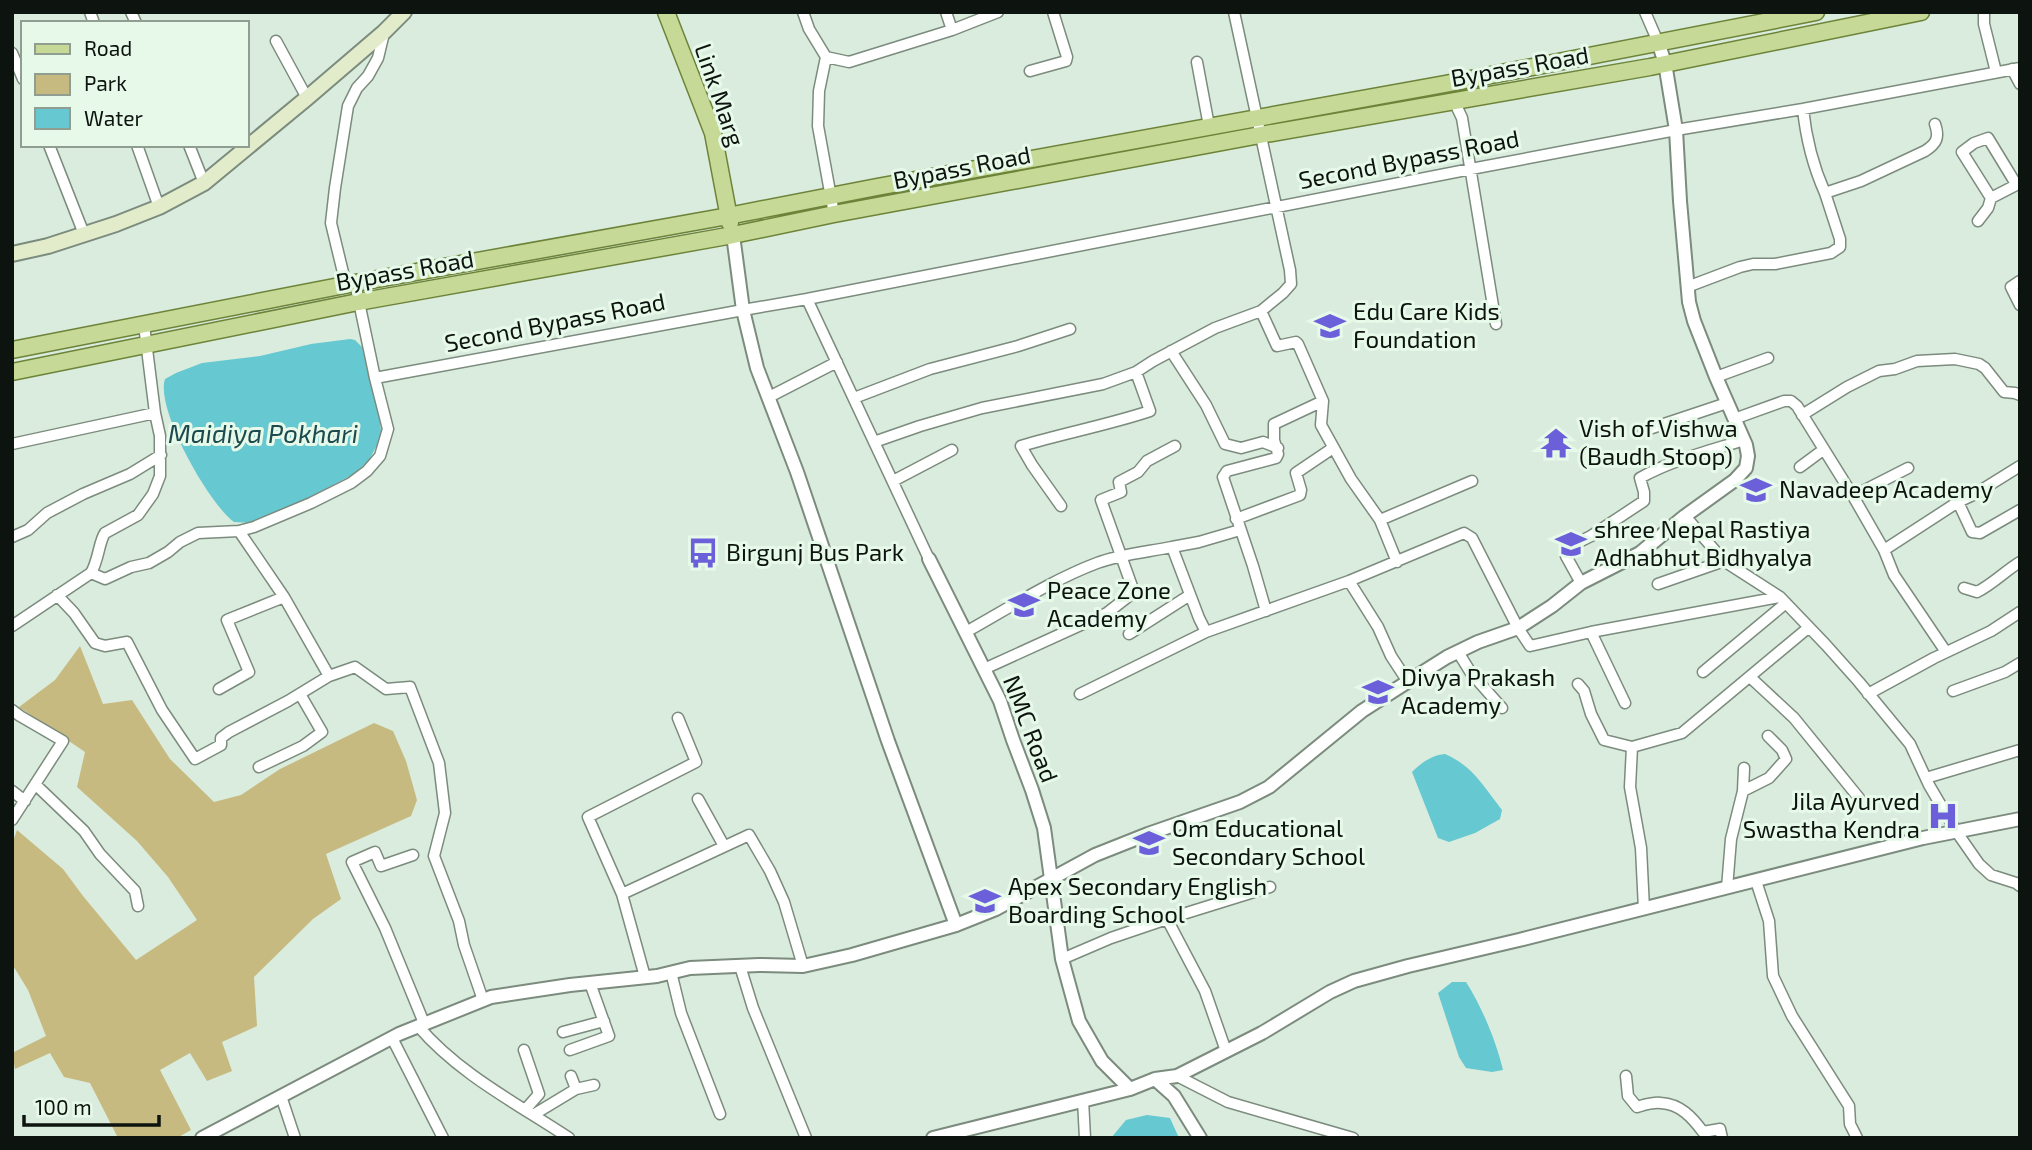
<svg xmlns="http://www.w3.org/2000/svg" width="2032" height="1150" viewBox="0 0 2032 1150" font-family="'Exo 2',sans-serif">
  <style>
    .green { fill: #c7ba80 }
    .water { fill: #66c8d1 }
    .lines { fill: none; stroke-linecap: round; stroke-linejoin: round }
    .minor-casing { stroke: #7b8b7d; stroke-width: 13 }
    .tertiary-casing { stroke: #7b8b7d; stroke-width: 16 }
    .secondary-casing { stroke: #7b8b7d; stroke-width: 18 }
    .primary-casing { stroke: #6d8339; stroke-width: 19 }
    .minor { stroke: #fff; stroke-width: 10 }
    .tertiary { stroke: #fff; stroke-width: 12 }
    .secondary { stroke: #e2ecca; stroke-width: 14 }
    .primary { stroke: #c6d996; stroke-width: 16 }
    .labels { text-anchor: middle; stroke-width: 6; stroke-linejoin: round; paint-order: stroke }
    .street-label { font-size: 24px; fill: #0d130e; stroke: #e7faea }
    .poi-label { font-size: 24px; fill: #0d130e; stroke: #e7faea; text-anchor: start }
    .water-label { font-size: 26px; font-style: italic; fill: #1d4a4e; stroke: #e7faea }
  </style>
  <rect width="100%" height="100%" fill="#daecdd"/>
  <path class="green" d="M80 646 103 704 132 700 170 759 214 802 241 795 280 769 374 723 393 731 406 761 417 800 411 816 326 854 341 899 313 919 254 977 257 1026 222 1042 232 1071 207 1081 190 1053 160 1070 191 1130 177 1138H118L90 1083 64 1077 50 1053 15 1069 12 1053 46 1036 28 990 12 964V844L17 830 63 869 83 896 136 960 197 920 168 877 137 841 77 787 85 752 19 707 55 680Z"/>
  <path class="water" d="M350 339 355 340 362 347 379 415 381 431 377 445 369 460 354 474 272 517 251 523 234 522C209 504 155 409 165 379L176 373 202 363 260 356 311 344Z
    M1445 754C1473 766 1484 787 1502 810L1500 819 1475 833 1449 842 1438 838 1412 772C1421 763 1432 755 1445 754Z
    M1452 982H1466C1482 1007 1496 1041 1503 1070L1492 1072 1466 1068 1459 1057 1438 993Z
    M1147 1115 1170 1118 1179 1138H1111L1126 1120Z"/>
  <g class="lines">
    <g class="minor-casing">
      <path id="minor" d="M90 12 94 23
        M131 12 136 23
        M803 12 809 29 826 57 849 62 952 30 998 12
        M946 12 952 30
        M1645 12 1658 42
        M1984 12V24L1996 72
        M276 41 307 98
        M12 53 23 79
        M826 57 819 91 818 126 834 214
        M1197 62 1209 126
        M2012 69 2020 84
        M1030 71 1066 61 1067 57 1053 12
        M1454 101 1462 118 1496 324
        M1803 109C1806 138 1813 166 1825 193L1861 181 1925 151C1936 144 1940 138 1935 124
        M49 145 84 234
        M137 145 159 207
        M189 145 204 183
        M1991 198 1962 152 1974 143 1988 138 2016 184
        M1978 221 1988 208 1991 198 2020 183
        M2020 281 2011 287 2020 305
        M346 285 331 223 335 188 348 106 357 88 368 76 378 58 384 33
        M1687 287 1740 267 1753 264H1775L1831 253 1840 247V239L1825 193
        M807 299 929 559
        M1261 311 1277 346 1296 342 1298 344 1323 401 1321 425 1351 479 1380 520 1397 562
        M1171 351 1206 405 1225 444 1241 448 1263 442 1278 448
        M1716 377 1768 358
        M375 378 743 310 807 299 1471 169 1676 130 1803 109 2020 68
        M769 397 837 362
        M854 398 930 369 1018 346 1070 329
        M1802 415 1847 387 1879 371 1895 369 1917 361 1955 359 1979 364 1985 368 2004 392 2015 393 2020 395
        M1734 419 1784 401H1791L1797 406 1853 496 1884 550 1894 575 1946 652
        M1643 431 1727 403
        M874 442 920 426 982 408 1103 384 1136 372 1153 361 1215 328 1261 311 1283 293 1291 284 1290 270 1234 12
        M12 444 155 413
        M2020 466 1975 494 1958 502 1972 532 1980 533 2020 510
        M1800 467 1823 450
        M893 481 952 450
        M1853 496 1908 468
        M1061 506 1032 465 1021 446C1064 433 1108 425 1150 411L1136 372
        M1685 516 1724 561 1780 597 1826 645 1859 682 1910 744 1929 785 1956 831 1979 864 1991 875 2016 883 2020 886
        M1236 519 1300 495 1301 490 1296 473 1333 448
        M1380 520 1472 481
        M239 531 284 597 329 676 355 667 386 689 410 687 439 763 445 813 434 856 459 921 464 945 483 1000
        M12 537 28 530 47 513 83 494 130 474 161 455
        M1172 547 1199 542 1240 530
        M1884 550 1958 502
        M91 573 105 579 131 567 149 563 168 552 180 542 198 533 239 531 254 527 311 503 351 483 367 471 380 456 388 429 375 378 355 283
        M1349 581 1378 627 1391 656 1408 682
        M1581 583 1566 556 1567 548 1591 536 1644 501V492L1640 478C1672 460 1709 451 1744 440
        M1658 584 1724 561
        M1964 588 1977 592C1993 584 2005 571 2020 562
        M57 595 74 613 95 643 105 646 127 642 162 710 195 759 221 745V738L229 732 288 701 329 676
        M1266 611 1253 566 1223 477 1227 471 1276 458 1278 454 1274 440V424L1323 401
        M12 626 91 573C99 559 99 541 105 533L138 515 153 494 160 476V436L155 413 144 325
        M966 632C1009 608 1052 580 1097 563 1121 554 1147 552 1172 547L1199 618 1206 632 1349 581 1464 533 1472 538 1518 628 1530 646 1591 632 1780 597
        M1591 632 1625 703
        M1129 634 1190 595
        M1458 652 1471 673 1502 708
        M984 669 1107 613 1134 592 1101 500 1121 492 1119 482 1138 472 1147 461 1175 446
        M1703 672 1786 603
        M1751 678 1794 718 1859 798
        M1578 684 1584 691 1591 714 1604 740 1632 747
        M219 689 249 672 227 620 284 597
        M1953 691 2005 672 2020 663
        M1080 694 1206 632
        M1868 694 1934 658 1991 631 2020 612
        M12 710 20 716 63 741 12 820
        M259 767 303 746 322 732 300 694
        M1926 778 2020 750
        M36 785 84 831 100 854 135 891 138 906
        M12 791 25 801
        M1743 791 1769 778 1786 759 1782 750 1768 736
        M698 799 724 846
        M413 855 381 866 375 852 352 862 385 928 424 1023
        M1756 881 1769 921 1773 976 1792 1016 1849 1106 1850 1124 1857 1138
        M1727 888 1731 839 1743 791 1744 768
        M622 894 749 835 770 871 784 902 803 966
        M1644 909 1641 848 1630 787 1632 747 1682 733 1808 628
        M1167 919 1270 887
        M1062 959 1111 938 1167 919 1205 991 1226 1051
        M740 966 753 1008 806 1138
        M671 972 681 1013 720 1114
        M645 977 622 894 588 817 696 762 678 718
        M418 1026C459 1074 516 1103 569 1138
        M563 1032 604 1021
        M392 1038 443 1138
        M524 1050 539 1094 525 1110
        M570 1050 609 1036 590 983
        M571 1076 576 1089
        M1177 1076 1228 1102 1353 1138
        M1626 1076 1628 1096 1637 1107C1644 1105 1653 1102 1661 1103 1680 1104 1692 1117 1703 1132L1720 1129 1722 1138
        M281 1096 295 1138
        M1083 1100 1085 1138
        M533 1115 576 1089 594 1085"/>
    </g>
    <g class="tertiary-casing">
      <path id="tertiary" d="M733 235 743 310 757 368 797 472 888 741 956 925
        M929 559 1000 701 1013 740 1032 790 1044 828 1062 959 1079 1021 1102 1061 1130 1089 1155 1079 1174 1096 1200 1138
        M1155 1079 1177 1076 1262 1033 1330 992 1354 981 1408 966 1519 940 1923 838 2020 819
        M202 1138 399 1034 491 997 570 985 657 976 690 968 759 965 803 966 852 955 956 925 996 909 1095 855 1148 834 1240 802 1269 787 1362 711 1401 686 1447 657 1478 642 1518 628 1552 606 1581 583 1640 553 1685 516 1735 480 1746 468 1748 456 1746 445 1716 377 1694 321 1689 302 1680 201 1676 130 1665 63 1658 42
        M933 1138 1130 1089"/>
    </g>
    <g class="secondary-casing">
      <path id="secondary" d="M12 254 48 246 116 224 159 207 204 183 307 98 384 32 404 12"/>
    </g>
    <g class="primary-casing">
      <path id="primary" d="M666 12 713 133 730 223
        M12 350 355 283 728 216 877 187 1445 84 1816 12
        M12 372 358 302 733 235 834 214 1260 135 1650 67 1921 12"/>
    </g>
    <use href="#minor" class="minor"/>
    <use href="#tertiary" class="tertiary"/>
    <use href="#secondary" class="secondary"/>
    <use href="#primary" class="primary"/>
  </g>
  <defs>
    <g id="school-bare" transform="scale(2.415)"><path d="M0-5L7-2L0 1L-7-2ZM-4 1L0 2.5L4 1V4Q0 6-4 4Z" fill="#6b60da" stroke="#e7faea" stroke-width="2.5" paint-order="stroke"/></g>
    <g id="temple-bare" transform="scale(2.415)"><path d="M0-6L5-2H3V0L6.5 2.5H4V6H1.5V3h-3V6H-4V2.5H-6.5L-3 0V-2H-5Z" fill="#6b60da" stroke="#e7faea" stroke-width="2.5" paint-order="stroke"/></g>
    <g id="bus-bare" transform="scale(2.415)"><path d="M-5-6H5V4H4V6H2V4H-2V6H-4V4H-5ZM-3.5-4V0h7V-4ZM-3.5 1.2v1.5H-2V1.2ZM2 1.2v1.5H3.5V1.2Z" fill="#6b60da" stroke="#e7faea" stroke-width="2.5" paint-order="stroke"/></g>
    <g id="hospital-bare" transform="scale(2.415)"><path d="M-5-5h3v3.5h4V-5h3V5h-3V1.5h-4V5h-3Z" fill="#6b60da" stroke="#e7faea" stroke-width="2.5" paint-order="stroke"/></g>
  </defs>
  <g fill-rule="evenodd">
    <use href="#school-bare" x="1330" y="326"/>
    <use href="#temple-bare" x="1556" y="443"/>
    <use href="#school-bare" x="1756" y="490"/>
    <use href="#school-bare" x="1571" y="544"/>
    <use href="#bus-bare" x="703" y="553"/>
    <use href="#school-bare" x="1024" y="605"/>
    <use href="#school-bare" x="1378" y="692"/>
    <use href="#hospital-bare" x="1943" y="816"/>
    <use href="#school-bare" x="1149" y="843"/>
    <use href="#school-bare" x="985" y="901"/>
  </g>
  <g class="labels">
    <g class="street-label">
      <text transform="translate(1520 67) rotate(-10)" y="8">Bypass Road</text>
      <text transform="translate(719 95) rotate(71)" y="8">Link Marg</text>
      <text transform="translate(1409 160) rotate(-11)" y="8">Second Bypass Road</text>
      <text transform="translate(962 168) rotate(-11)" y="8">Bypass Road</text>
      <text transform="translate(405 271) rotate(-10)" y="8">Bypass Road</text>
      <text transform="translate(555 323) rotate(-11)" y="8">Second Bypass Road</text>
      <text transform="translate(1030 729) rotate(69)" y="8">NMC Road</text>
    </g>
    <g class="poi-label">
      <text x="1353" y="320">Edu Care Kids<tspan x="1353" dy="28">Foundation</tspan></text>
      <text x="1579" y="437">Vish of Vishwa<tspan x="1579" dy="28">(Baudh Stoop)</tspan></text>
      <text x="1779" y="498">Navadeep Academy</text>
      <text x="1594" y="538">shree Nepal Rastiya<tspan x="1594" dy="28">Adhabhut Bidhyalya</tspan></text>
      <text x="726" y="561">Birgunj Bus Park</text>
      <text x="1047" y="599">Peace Zone<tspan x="1047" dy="28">Academy</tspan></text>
      <text x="1401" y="686">Divya Prakash<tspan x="1401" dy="28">Academy</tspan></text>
      <text x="1920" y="810" text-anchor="end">Jila Ayurved<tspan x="1920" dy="28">Swastha Kendra</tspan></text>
      <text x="1172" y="837">Om Educational<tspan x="1172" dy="28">Secondary School</tspan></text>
      <text x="1008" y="895">Apex Secondary English<tspan x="1008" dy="28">Boarding School</tspan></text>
    </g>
    <g class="water-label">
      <text x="263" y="443">Maidiya Pokhari</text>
    </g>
  </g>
  <rect width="2032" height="1150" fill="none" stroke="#0d130e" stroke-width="28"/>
  <rect x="21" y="21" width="228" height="126" fill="#e7faea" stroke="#909e92" stroke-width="2"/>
  <rect x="35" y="44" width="35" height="10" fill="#c6d996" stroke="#909e92" stroke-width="2"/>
  <text x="84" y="56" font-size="21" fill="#0d130e">Road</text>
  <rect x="35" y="74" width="35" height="21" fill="#c7ba80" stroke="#909e92" stroke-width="2"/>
  <text x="84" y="91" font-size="21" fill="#0d130e">Park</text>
  <rect x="35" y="108" width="35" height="21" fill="#66c8d1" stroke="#909e92" stroke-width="2"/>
  <text x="84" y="126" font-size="21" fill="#0d130e">Water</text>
  <path d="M24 1115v10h135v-10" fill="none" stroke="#0d130e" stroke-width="3.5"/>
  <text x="35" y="1115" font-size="21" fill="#0d130e" stroke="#e7faea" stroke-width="5" paint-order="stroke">100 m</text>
</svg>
